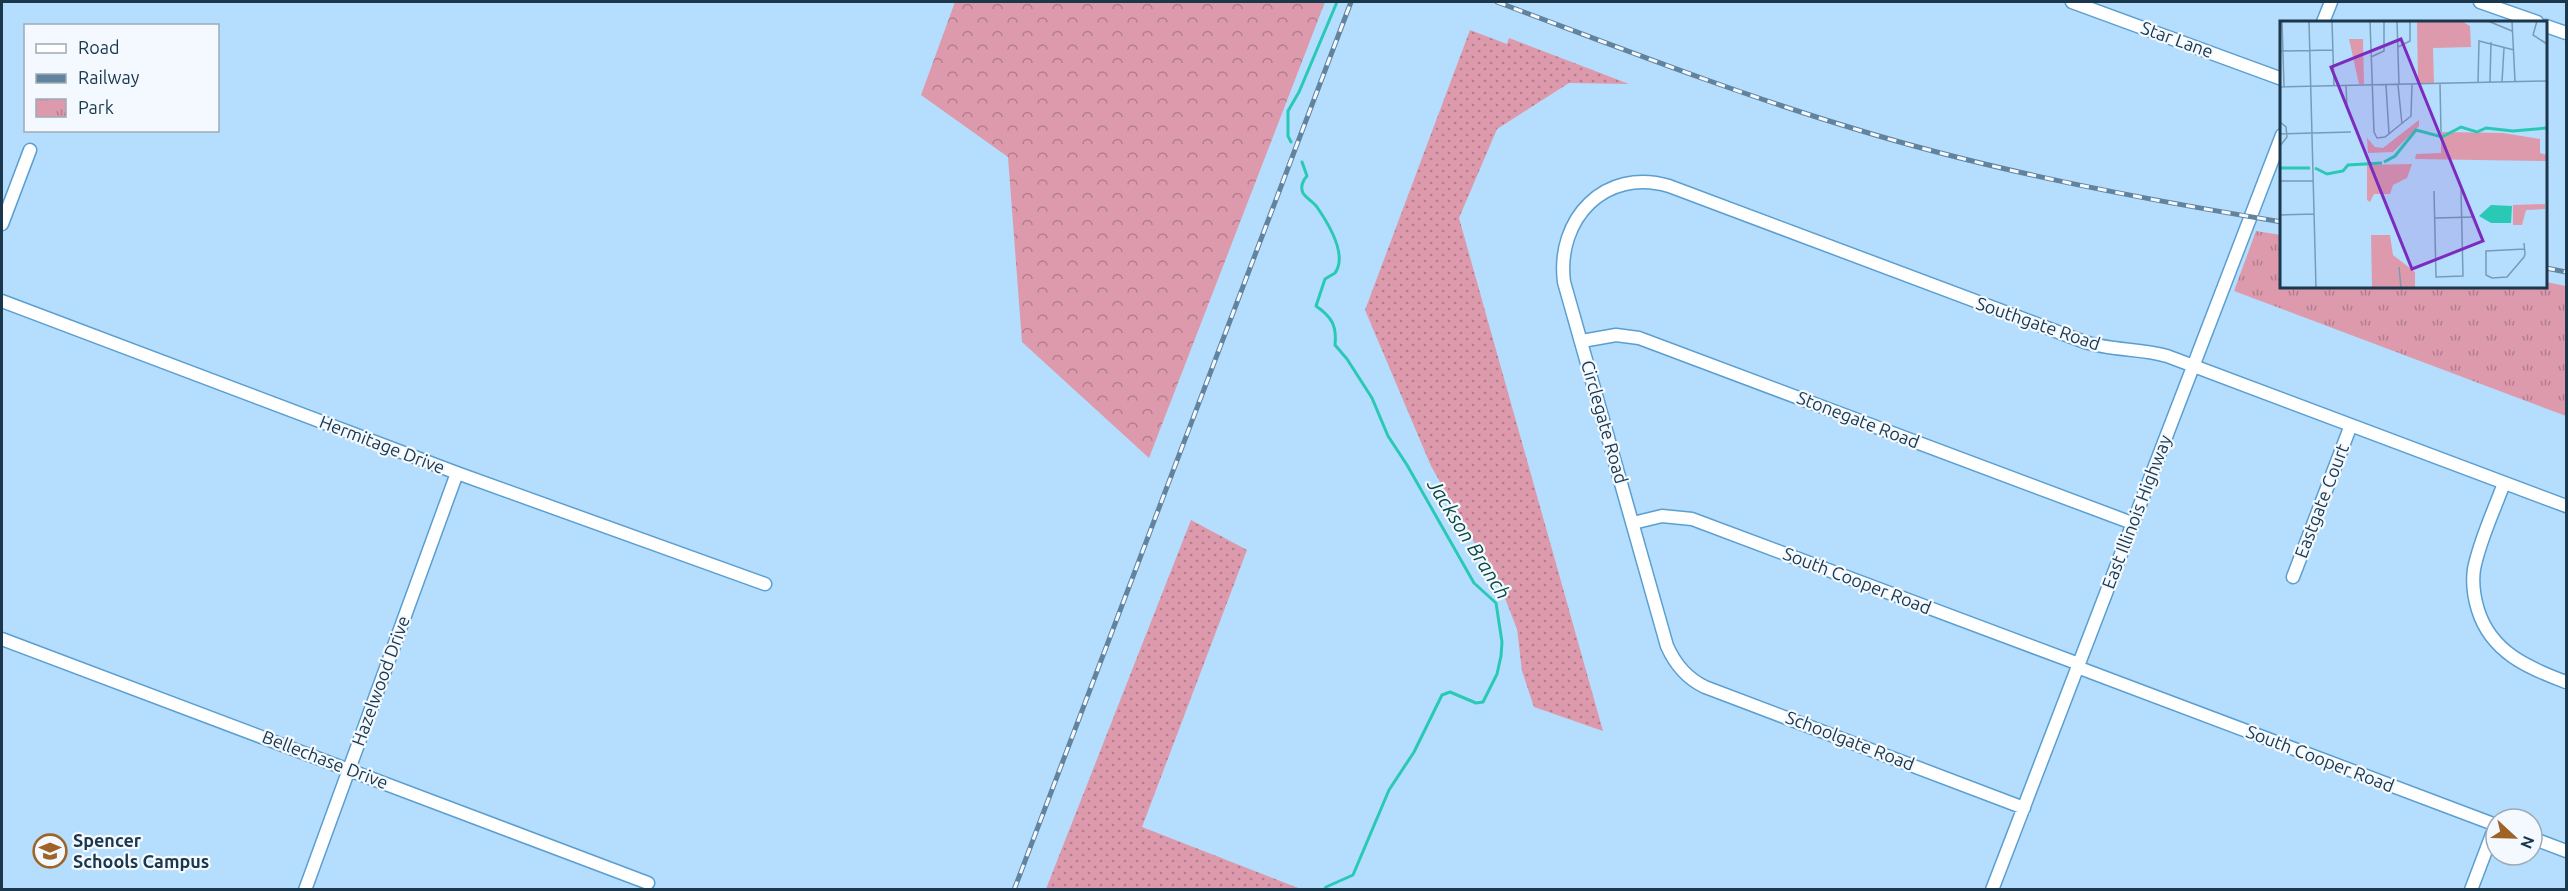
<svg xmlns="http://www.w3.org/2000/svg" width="2568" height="891" viewBox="0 0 2568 891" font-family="Ubuntu,sans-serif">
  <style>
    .grass { fill: url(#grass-dots) }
    .forest { fill: url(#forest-crowns) }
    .park { fill: url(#park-tufts) }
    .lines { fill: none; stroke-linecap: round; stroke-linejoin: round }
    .stream { stroke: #29c9b5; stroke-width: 3 }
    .street-casing { stroke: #5a9fd0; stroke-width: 15 }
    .street { stroke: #fff; stroke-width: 12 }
    .rail-casing { stroke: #61839d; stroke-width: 5 }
    .rail { stroke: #f3f9ff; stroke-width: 3; stroke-dasharray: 9; stroke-linecap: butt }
    .labels { text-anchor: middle; stroke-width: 4.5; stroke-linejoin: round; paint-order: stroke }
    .street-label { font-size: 18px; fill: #1a374b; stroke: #f3f9ff }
    .poi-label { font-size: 18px; font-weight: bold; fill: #1a374b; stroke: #f3f9ff; text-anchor: start }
    .water-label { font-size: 20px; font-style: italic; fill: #054941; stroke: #f3f9ff }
    .inset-river { fill: none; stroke: #29c9b5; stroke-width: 3 }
    .inset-road { fill: none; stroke: #779bb6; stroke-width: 1.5 }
    .view { fill: #7b2cbf; fill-opacity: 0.15; stroke: #7b2cbf; stroke-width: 3 }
    .inset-edge { fill: none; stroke: #1a374b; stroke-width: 3 }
  </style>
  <defs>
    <pattern id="grass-dots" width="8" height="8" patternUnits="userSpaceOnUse" patternTransform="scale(1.5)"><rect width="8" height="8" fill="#dd9aac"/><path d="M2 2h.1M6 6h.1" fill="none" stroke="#b27e8e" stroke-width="1.8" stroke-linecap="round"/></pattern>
    <pattern id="forest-crowns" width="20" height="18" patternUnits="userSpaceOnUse" patternTransform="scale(1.5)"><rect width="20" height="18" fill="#dd9aac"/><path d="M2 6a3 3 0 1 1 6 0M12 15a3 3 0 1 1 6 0" fill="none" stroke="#b27e8e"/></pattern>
    <pattern id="park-tufts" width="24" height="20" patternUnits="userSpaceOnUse" patternTransform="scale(1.5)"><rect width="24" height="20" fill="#dd9aac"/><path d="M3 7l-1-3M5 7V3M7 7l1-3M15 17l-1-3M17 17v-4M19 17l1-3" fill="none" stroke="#b27e8e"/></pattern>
  </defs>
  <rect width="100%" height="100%" fill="#b5ddfd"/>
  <path class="grass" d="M1470 30 1507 44 1509 38 1629 84 1569 83 1497 129 1459 218 1603 731 1534 707 1522 671 1517 629 1503 593 1431 466 1365 310Z
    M1191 520 1247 550 1142 827 1301 889H1046Z"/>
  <path class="forest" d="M955 2H1325L1149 458 1022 342 1008 157 921 95Z"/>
  <path class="park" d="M2256 231 2281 235 2282 286H2546V282L2566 286V416L2234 291Z"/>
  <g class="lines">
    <path class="stream" d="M1291 142 1288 136V111L1299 92 1337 2
      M1302 162 1307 176C1303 180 1300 187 1303 193 1306 198 1313 202 1317 207 1328 223 1348 255 1335 273L1325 279 1316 306C1332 317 1337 326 1335 345L1347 359 1372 398 1388 436 1407 465 1474 583 1496 603 1502 642 1501 656 1497 674 1483 702 1476 703 1450 692 1442 695 1414 752 1389 790 1353 875 1326 887 1324 890"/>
    <g class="street-casing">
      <path id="street" d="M2072 2 2282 79
        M2480 2 2537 22
        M2323 22 2331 2
        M2546 26 2566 33
        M2 224 30 150
        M2 301 457 473 765 584
        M1582 341 1616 335 1639 338 2132 523
        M2504 483C2494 511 2480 539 2474 569 2472 583 2474 597 2478 610 2491 652 2528 668 2566 682
        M1633 523 1662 516 1692 519 2079 664
        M2293 577 2351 425
        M2 639 648 883
        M2077 667 2496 825
        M2024 808 1705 687C1686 678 1675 664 1667 646L1564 282C1556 219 1605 167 1669 186L2082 341C2110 351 2139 348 2167 356L2566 506
        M2532 838 2566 851
        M305 890 457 473
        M1992 890 2282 135
        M2471 890 2496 824"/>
    </g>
    <use href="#street" class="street"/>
    <g class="rail-casing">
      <path id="rail" d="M1497 2C1615 46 1732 92 1852 128 1992 171 2137 198 2282 222
        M2546 268 2566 272
        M1014 890 1351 2"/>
    </g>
    <use href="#rail" class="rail"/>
  </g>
  <defs>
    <g id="school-ring" transform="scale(1.725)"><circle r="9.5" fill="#f3f9ff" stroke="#a06327" stroke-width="1.5"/><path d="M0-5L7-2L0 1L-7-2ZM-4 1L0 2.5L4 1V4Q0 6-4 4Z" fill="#a06327"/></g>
  </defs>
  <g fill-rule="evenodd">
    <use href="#school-ring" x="50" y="851"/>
  </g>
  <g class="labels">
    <g class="street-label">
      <text transform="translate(2177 40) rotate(20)" y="6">Star Lane</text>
      <text transform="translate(2038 324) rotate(19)" y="6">Southgate Road</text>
      <text transform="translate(1858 420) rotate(21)" y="6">Stonegate Road</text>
      <text transform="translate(1604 422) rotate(74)" y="6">Circlegate Road</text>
      <text transform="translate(382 445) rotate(21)" y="6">Hermitage Drive</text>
      <text transform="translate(2322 501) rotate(-69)" y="6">Eastgate Court</text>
      <text transform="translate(2137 512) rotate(-69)" y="6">East Illinois Highway</text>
      <text transform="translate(1857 581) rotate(21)" y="6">South Cooper Road</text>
      <text transform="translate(381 681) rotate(-70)" y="6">Hazelwood Drive</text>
      <text transform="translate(1850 741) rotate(21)" y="6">Schoolgate Road</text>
      <text transform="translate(2320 759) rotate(21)" y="6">South Cooper Road</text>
      <text transform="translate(325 760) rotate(21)" y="6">Bellechase Drive</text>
    </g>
    <g class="poi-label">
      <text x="73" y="847">Spencer<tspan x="73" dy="21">Schools Campus</tspan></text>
    </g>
    <g class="water-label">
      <text transform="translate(1469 539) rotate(58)" y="7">Jackson Branch</text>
    </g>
  </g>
  <g transform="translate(2280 21)">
    <rect width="267" height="267" fill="#b5ddfd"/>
    <path d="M139 99V105L113 131 88 132 87 117 95 126 103 127ZM161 111 223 112 260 118V132L267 134V140L135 138 136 133 161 132ZM91 214H110L113 234 135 251V267H92Z" fill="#dd9aac"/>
    <path d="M132 143 127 157 113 164 110 173H94L90 181 87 179V144Z" fill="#dd9aac"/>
    <path d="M137 0H181L190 5 191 26 153 27 154 62H138ZM69 18H83L84 63H79Z" fill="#dd9aac"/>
    <path d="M157 6 166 7 165 12 175 10 176 23H161L163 15H157ZM265 183V188L246 189 242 204H233V184Z" fill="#dd9aac"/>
    <path d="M211 184 232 185 231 202H211L199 195Z" fill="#29c9b5"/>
    <path class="inset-river" d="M104 141 115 135 136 109 162 116 181 106 197 111 206 107 233 110 267 107M0 147H30M35 147 47 153 63 150 68 144 102 142"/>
    <path class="inset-road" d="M2 0 4 66M29 0 36 267M52 0 54 65M90 0 94 111 97 117 105 116 131 95 132 63M117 0 119 64M208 0 232 10M232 0 235 60M257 0 253 14 267 23M118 26 130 20V0M1 30 53 29M91 36 104 30V0M210 61 211 21M222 61 224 27M198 62 199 20 234 29M160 63 161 111M106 64 109 113M118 64 122 103M66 65 67 86M0 66 267 60M0 101 6 106 7 116 0 125M0 113 71 111M0 160H33M154 170 156 256 183 255 181 169M0 194 34 193M155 197 195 196M244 222 245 233 244 236 227 256 212 257 206 254V230L245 228M119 246 121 267"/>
    <path class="view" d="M121 18 203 220 132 248 51 46Z"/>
    <rect width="267" height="267" class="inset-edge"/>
  </g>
  <rect width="2568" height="891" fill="none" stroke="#1a374b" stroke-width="6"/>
  <rect x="24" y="24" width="195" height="108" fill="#f3f9ff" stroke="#9cabb7" stroke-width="1.5"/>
  <rect x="36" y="44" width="30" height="9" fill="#ffffff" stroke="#9cabb7" stroke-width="1.5"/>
  <text x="78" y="54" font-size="18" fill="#1a374b">Road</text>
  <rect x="36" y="74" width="30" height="9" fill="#61839d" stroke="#9cabb7" stroke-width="1.5"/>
  <text x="78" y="84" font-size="18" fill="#1a374b">Railway</text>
  <rect x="36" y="99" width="30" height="18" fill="url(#park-tufts)" stroke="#9cabb7" stroke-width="1.5"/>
  <text x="78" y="114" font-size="18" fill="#1a374b">Park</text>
  <g transform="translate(2514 837) rotate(112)"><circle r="28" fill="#f3f9ff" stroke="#9cabb7" stroke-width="1.5"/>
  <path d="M0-4.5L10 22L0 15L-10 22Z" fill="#a06327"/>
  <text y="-9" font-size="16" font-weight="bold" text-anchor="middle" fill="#1a374b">N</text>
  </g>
</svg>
